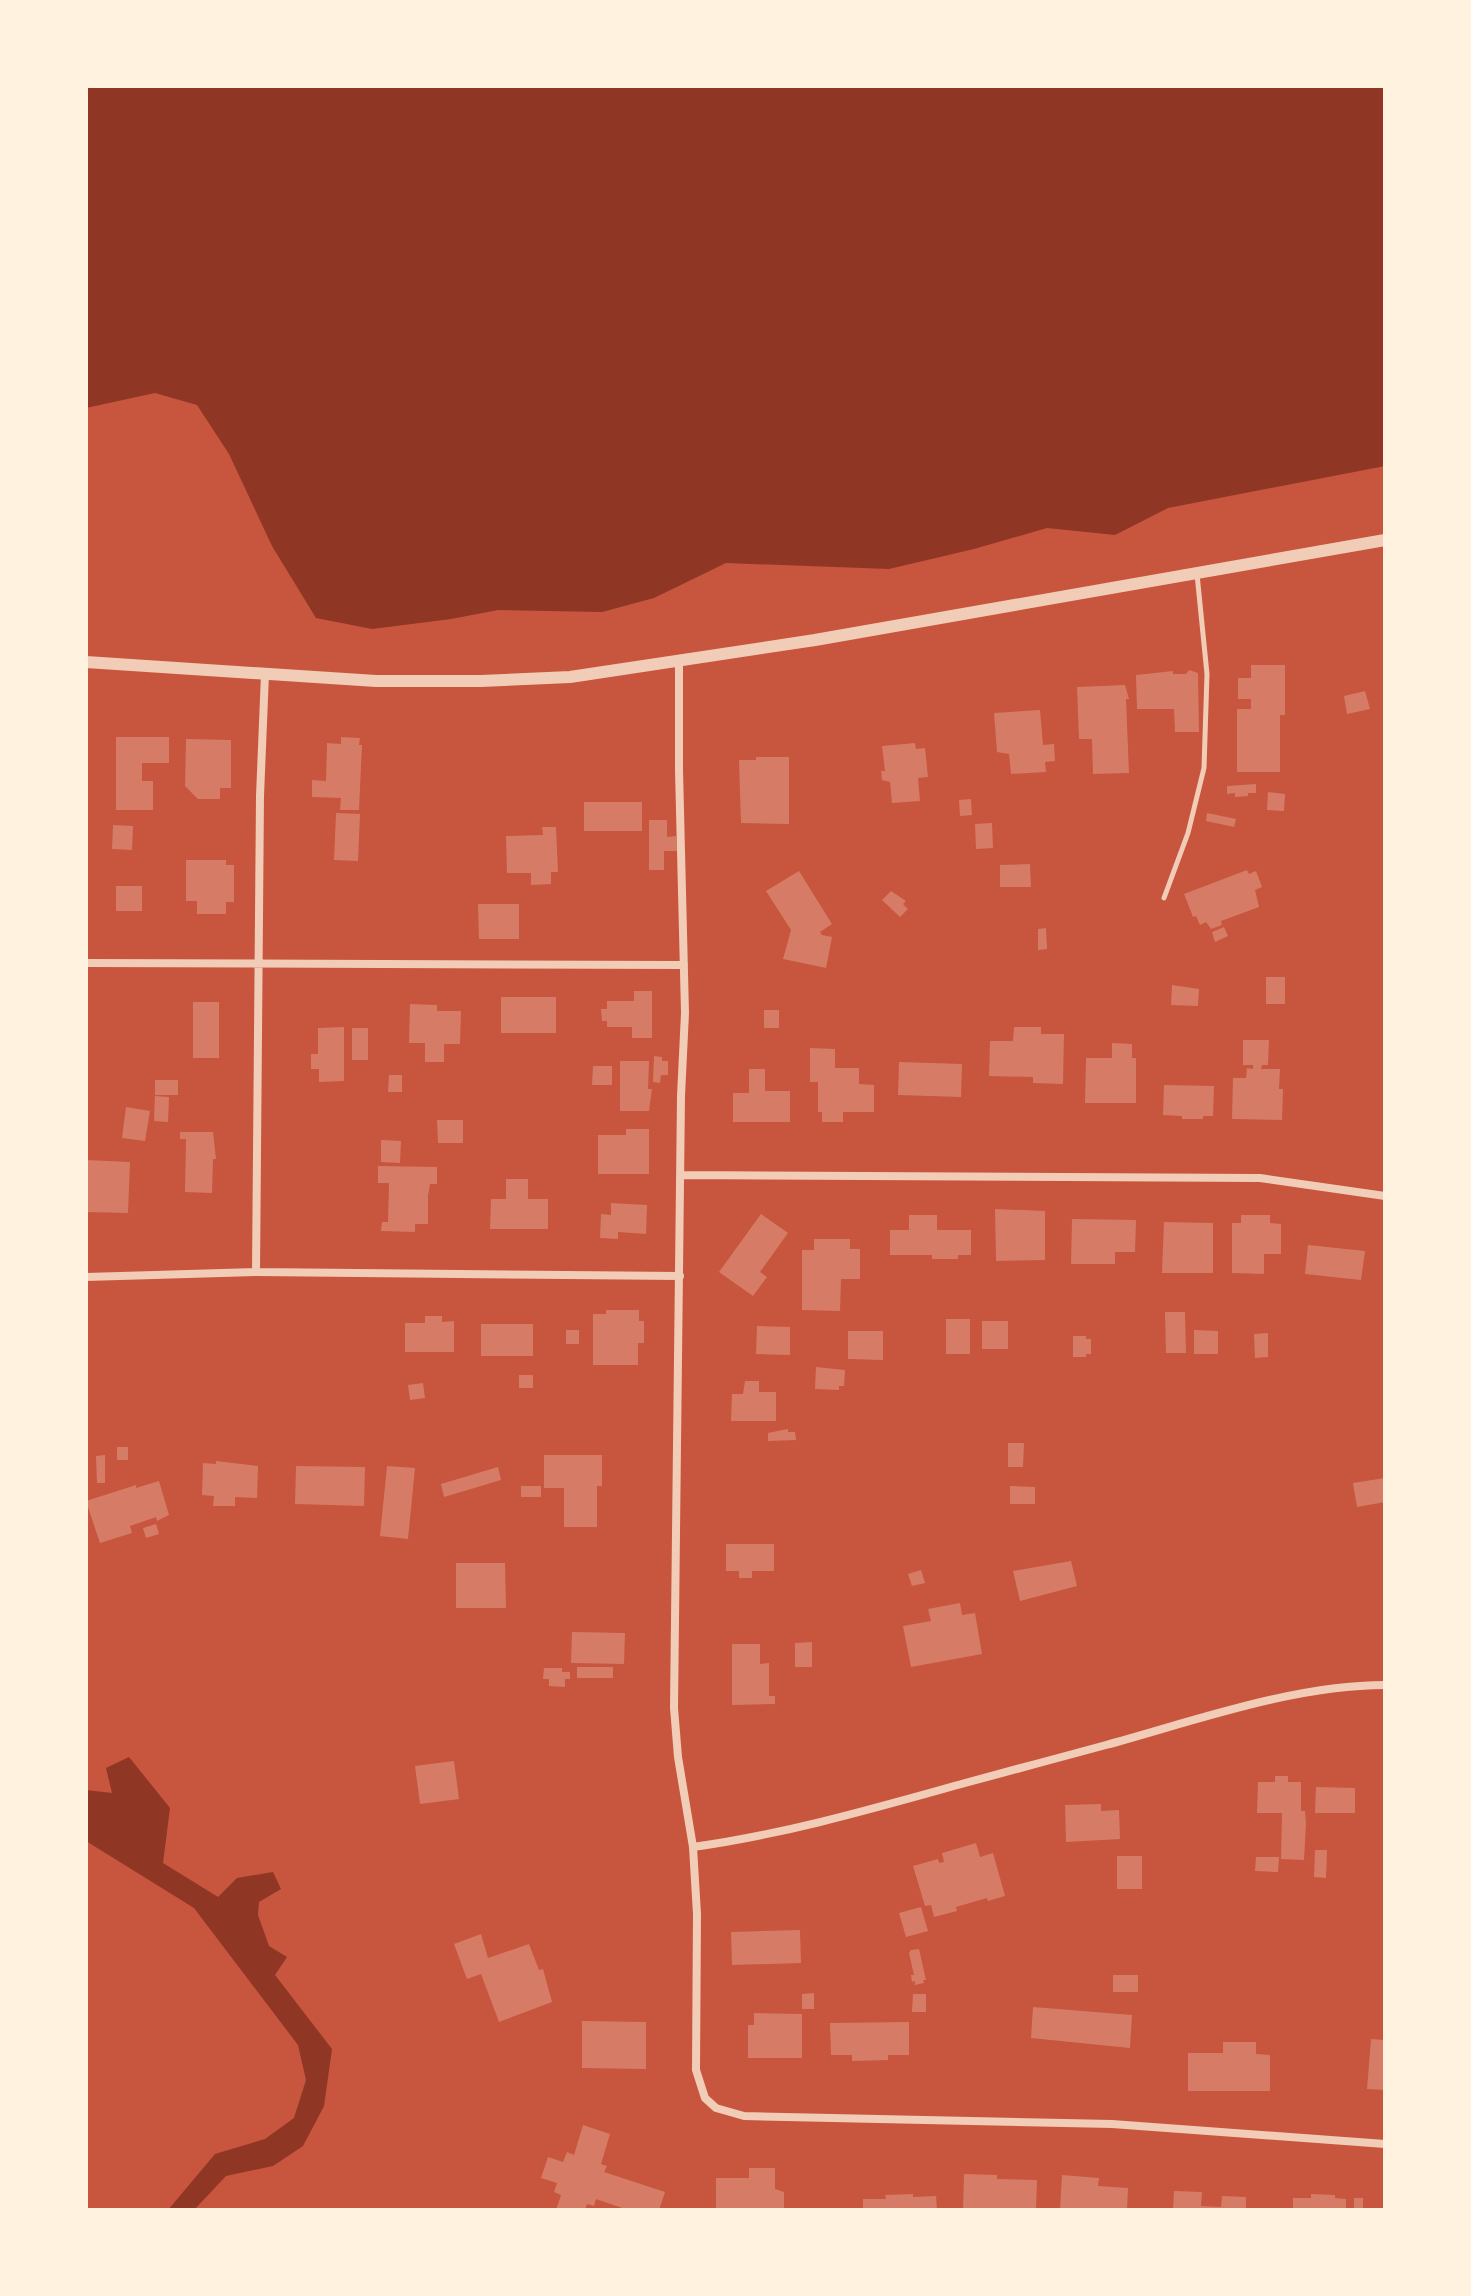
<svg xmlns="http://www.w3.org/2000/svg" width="1471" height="2296" viewBox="0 0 1471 2296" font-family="Mulish,sans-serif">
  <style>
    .water { fill: #8f3625 }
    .building { fill: #d67c66 }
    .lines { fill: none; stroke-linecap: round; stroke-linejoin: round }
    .service { stroke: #f1ccb7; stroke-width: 5 }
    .minor { stroke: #f1ccb7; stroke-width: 8 }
    .tertiary { stroke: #f1ccb7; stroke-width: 12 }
  </style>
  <rect width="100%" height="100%" fill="#c8553d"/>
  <path class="water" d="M86 86H1385V466L1168 508 1115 535 1047 528 974 549 889 569 726 563 654 598 602 612 498 610 451 619 372 629 316 618 272 546 229 454 197 405 155 393 86 408Z
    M129 1757 170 1808 163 1863 218 1897 237 1878 273 1872 281 1889 259 1902 258 1915 269 1946 287 1957 275 1975 332 2049 324 2106 303 2146 273 2166 226 2176 194 2210H168L215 2154 265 2139 294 2118 306 2080 298 2045 194 1908 86 1841V1790L112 1793 106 1768Z"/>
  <path class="building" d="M1251 665H1285V715H1280V772H1237V709H1251V699H1238V678H1251Z
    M1189 670 1198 673 1199 732H1175L1174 709H1137L1136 675 1173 671V674H1186Z
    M1125 685 1129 699H1126L1129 773 1093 774 1092 739H1079L1077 687Z
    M1365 691 1370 709 1347 714 1344 696Z
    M1040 710 1043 745 1054 744 1055 761 1045 762 1046 772 1011 774 1009 754 997 752 994 713Z
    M116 737H169V763H142V781H153V810H116Z
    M341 737 360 738 359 745H362L359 810H340L341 798 312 797V780L326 781 327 743 341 744Z
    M186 739 231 740V788H220V799H198L185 786Z
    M915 743 916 749 925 748 928 777 918 778 920 801 892 803 890 782 882 780 881 771H885L882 746Z
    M756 757H789V824L741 823 739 760H756Z
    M1256 784V793H1248V796L1235 797V793L1227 794V786Z
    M1268 792 1285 794 1284 811 1267 810Z
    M971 799 972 815 960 816 959 800Z
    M584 802H642V831H584Z
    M336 813 360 814 358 861 334 860Z
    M1207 813 1236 819 1234 827 1206 821Z
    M649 820H667V837L676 836 677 851H664V870H649Z
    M992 823 993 848 976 849 975 824Z
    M113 825 133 826 132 850 112 849Z
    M542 827H556L558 872H551V884L531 885V873H507L506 836 543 835Z
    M186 860H226V865H234V902H226V914H197V901H186Z
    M1030 864 1031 887H1000V865Z
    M1247 870 1249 874 1256 871 1262 887 1255 890 1259 907 1221 921 1222 925 1211 929 1206 922 1200 925 1196 916 1193 917 1184 894Z
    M799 871 832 924 820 932 822 935 832 937 826 968 783 959 791 930 766 891Z
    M116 886H142V911H116Z
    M891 891 906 901 903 904 908 909 900 917 882 900Z
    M478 904H519V939H479Z
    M1224 927 1228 936 1215 942 1212 932Z
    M1046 928 1047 949 1038 950V929Z
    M1266 977H1285V1004H1266Z
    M1172 985 1199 989 1198 1006 1171 1005Z
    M634 991H652V1038H632V1027H607V1021H602L601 1009H607V1001H634Z
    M501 997H556V1033H501Z
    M193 1002H219V1058H193Z
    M410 1004 437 1005V1011H461L460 1044H444V1062H425V1043H409Z
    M764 1010H779V1028H764Z
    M344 1027V1081L319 1082V1069H311V1054H318V1028Z
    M1014 1027H1041V1034H1064L1063 1084 1033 1083V1077L989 1076 990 1041H1013Z
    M352 1028H368V1060H352Z
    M1243 1040H1269L1268 1065H1262L1261 1069H1280L1279 1089H1283L1282 1120 1232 1119 1233 1078H1246L1247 1068 1253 1069V1065H1243Z
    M1112 1043 1132 1044V1058H1136V1103H1085L1086 1058H1112Z
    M810 1048 835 1049V1068H859V1084L874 1085V1112H843V1122H822V1112H818V1082H810Z
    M654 1056 662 1057V1061H668V1075H661L660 1083 653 1082Z
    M620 1061H649L648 1089H652L649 1111H620Z
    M899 1062 962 1064 961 1097 898 1095Z
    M593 1066H612V1085H592Z
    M749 1069H765V1091H790V1122H733V1093H749Z
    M389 1075H402V1092H388Z
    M155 1080H178V1095H155Z
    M1164 1085 1214 1086 1213 1116H1203V1119H1182V1116L1163 1115Z
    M155 1096 169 1097 168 1122 154 1121Z
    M126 1107 150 1111 145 1141 122 1138Z
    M437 1120H463V1143H438Z
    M626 1129H649V1174H598V1135H626Z
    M180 1132H213L216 1159H213L212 1193 185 1192 186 1139H180Z
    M381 1140 401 1141 400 1163 381 1162Z
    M86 1160 130 1162 128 1213 86 1212Z
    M378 1166 437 1167V1184H430L428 1196V1224H415V1232L381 1231 382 1222H388L389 1183H378Z
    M506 1179H528V1199H548V1229H490L491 1199H506Z
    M611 1203 647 1205 646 1234 618 1232V1239L600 1238 601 1214 611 1215Z
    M995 1209 1045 1211V1260L996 1261Z
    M761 1214 788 1233 760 1272 767 1277 753 1296 719 1272Z
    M909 1215H937V1230H971V1255H958V1259H932V1255H890V1230H909Z
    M1241 1215H1270V1223L1281 1224V1254H1264V1274L1232 1273V1223H1241Z
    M1072 1219 1136 1220 1135 1252H1115V1264H1071Z
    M1164 1222 1213 1223V1273H1162Z
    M814 1239H850V1249H860V1279H841L840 1311 802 1310V1250H814Z
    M1308 1245 1365 1251 1361 1280 1305 1274Z
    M606 1310H639V1321H644V1343H638V1365H593V1314H606Z
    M1165 1312H1185L1186 1353H1166Z
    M425 1316H442V1322L454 1321V1352H405V1323H425Z
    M946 1319H970V1354H946Z
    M982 1321H1008V1349H982Z
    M481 1324H533V1356H481Z
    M757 1326 790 1327V1355L756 1354Z
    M566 1330H579V1344H566Z
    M1194 1330 1218 1331V1354H1194Z
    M848 1331H883V1360L848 1359Z
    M1268 1333V1357L1255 1358 1254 1334Z
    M1073 1336H1086V1339H1091V1354H1086V1357H1073Z
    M816 1367 845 1370 844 1386H839V1390L815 1389Z
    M519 1375H533V1388H519Z
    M745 1381H759V1392H776V1421H731L732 1394H743Z
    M423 1383 425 1398 410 1400 408 1385Z
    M788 1429V1432H795L796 1440 768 1441V1433Z
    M1008 1443H1024L1023 1467H1008Z
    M117 1447H128V1460H117Z
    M105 1455V1483H97L96 1456Z
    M544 1455H602V1486H597V1527H564V1488H544Z
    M216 1461 258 1466 257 1498 235 1497V1506H213L214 1496 202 1495 203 1463 216 1464Z
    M296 1466 365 1467 364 1506 295 1504Z
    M387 1466 415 1468 408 1539 380 1536Z
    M498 1467 501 1480 444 1497 441 1484Z
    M1385 1478V1502L1357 1507 1353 1483Z
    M159 1481 169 1515 157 1521 156 1517 130 1526 132 1533 100 1543 86 1501 136 1485V1488Z
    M521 1486H541V1497H521Z
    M1010 1486 1035 1487V1504H1010Z
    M156 1524 159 1534 146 1538 143 1528Z
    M726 1544H774V1571H752V1578H739V1571H726Z
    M1071 1561 1077 1586 1020 1601 1013 1571Z
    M456 1563H505L506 1608H456Z
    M921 1570 925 1583 912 1586 908 1574Z
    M960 1603 962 1615 975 1613 982 1654 911 1667 903 1626 931 1621 928 1609Z
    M572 1632 625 1633 624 1664 571 1663Z
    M812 1642V1667H795V1643Z
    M732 1644H760V1664L769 1663V1696H775V1704L732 1705Z
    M577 1667H613V1678H577Z
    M544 1668H562V1672H570V1679H565V1687L549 1686V1679H543Z
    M454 1761 459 1799 420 1804 415 1766Z
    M1275 1776H1288V1782H1301V1811H1305L1306 1824 1304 1860 1281 1859 1282 1813H1257L1258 1782H1275Z
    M1316 1787 1355 1788V1813H1315Z
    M1101 1804V1811L1119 1810 1120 1839 1066 1842 1065 1805Z
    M976 1843 980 1857 993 1853 1005 1896 988 1901 987 1898 956 1907 957 1911 934 1917 931 1905 925 1906 913 1866 938 1859 939 1863 944 1862 942 1853Z
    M1315 1850H1327L1326 1878 1314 1877Z
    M1117 1856H1142V1889H1117Z
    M1256 1857H1279L1278 1872 1255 1871Z
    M921 1907 928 1931 906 1937 899 1913Z
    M800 1930 801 1963 732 1965 731 1932Z
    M481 1934 488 1958 529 1944 539 1970 543 1969 552 2002 499 2022 481 1974 467 1979 454 1944Z
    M919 1949 926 1980H923L924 1983 915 1985V1981L912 1982 911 1975H914L909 1953 911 1950Z
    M1113 1975H1138V1992H1113Z
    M814 1993V2009H802V1994Z
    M913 1994H926V2012H912Z
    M1033 2007 1132 2015 1130 2048 1031 2038Z
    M754 2013 802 2014V2058H748V2025H754Z
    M582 2021 646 2022V2069L582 2068Z
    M909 2022V2055H888V2060L852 2061V2055H831L830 2023Z
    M1371 2039 1385 2040V2090L1367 2089Z
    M1223 2042H1256V2054L1270 2055V2091H1188V2053H1223Z
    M583 2125 610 2134 601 2164 607 2166 604 2172 665 2192 659 2210H628L596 2199 594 2206 587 2204 585 2210H556L561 2195 554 2192 557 2183 541 2178 548 2157 563 2162 567 2152 574 2155Z
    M749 2168H775V2189L784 2192V2210H716V2178H749Z
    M964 2174 997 2175V2179L1037 2180 1036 2210H963Z
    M1062 2175 1099 2178 1098 2186 1128 2188 1127 2210H1060Z
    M1174 2191 1202 2192 1201 2206 1221 2207 1222 2196 1246 2197V2210H1173Z
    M913 2194V2197L936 2196 937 2210H863V2199H886L885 2195Z
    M1311 2194 1335 2195V2198L1346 2199V2210H1293V2198H1311Z
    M1354 2198H1363V2210H1354Z"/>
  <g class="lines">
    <path class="service" d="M1164 898 1188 833 1204 768 1207 674 1197 574"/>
    <path class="minor" d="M679 662V770L685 1013 681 1096 674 1708 678 1757 693 1847 697 1914 696 2070 705 2098 716 2108 744 2116 1112 2124 1385 2144
      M86 963 684 965
      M681 1175 1260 1178 1385 1196
      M256 1272 260 796 265 674
      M86 1277 256 1272 680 1276
      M693 1847C786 1834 875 1808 965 1783 1012 1770 1059 1758 1106 1745 1194 1721 1294 1685 1385 1685"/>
    <path class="tertiary" d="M86 662 376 681H481L570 677 815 640 1385 540"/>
  </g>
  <rect width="1471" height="2296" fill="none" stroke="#fff3e0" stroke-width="176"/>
</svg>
